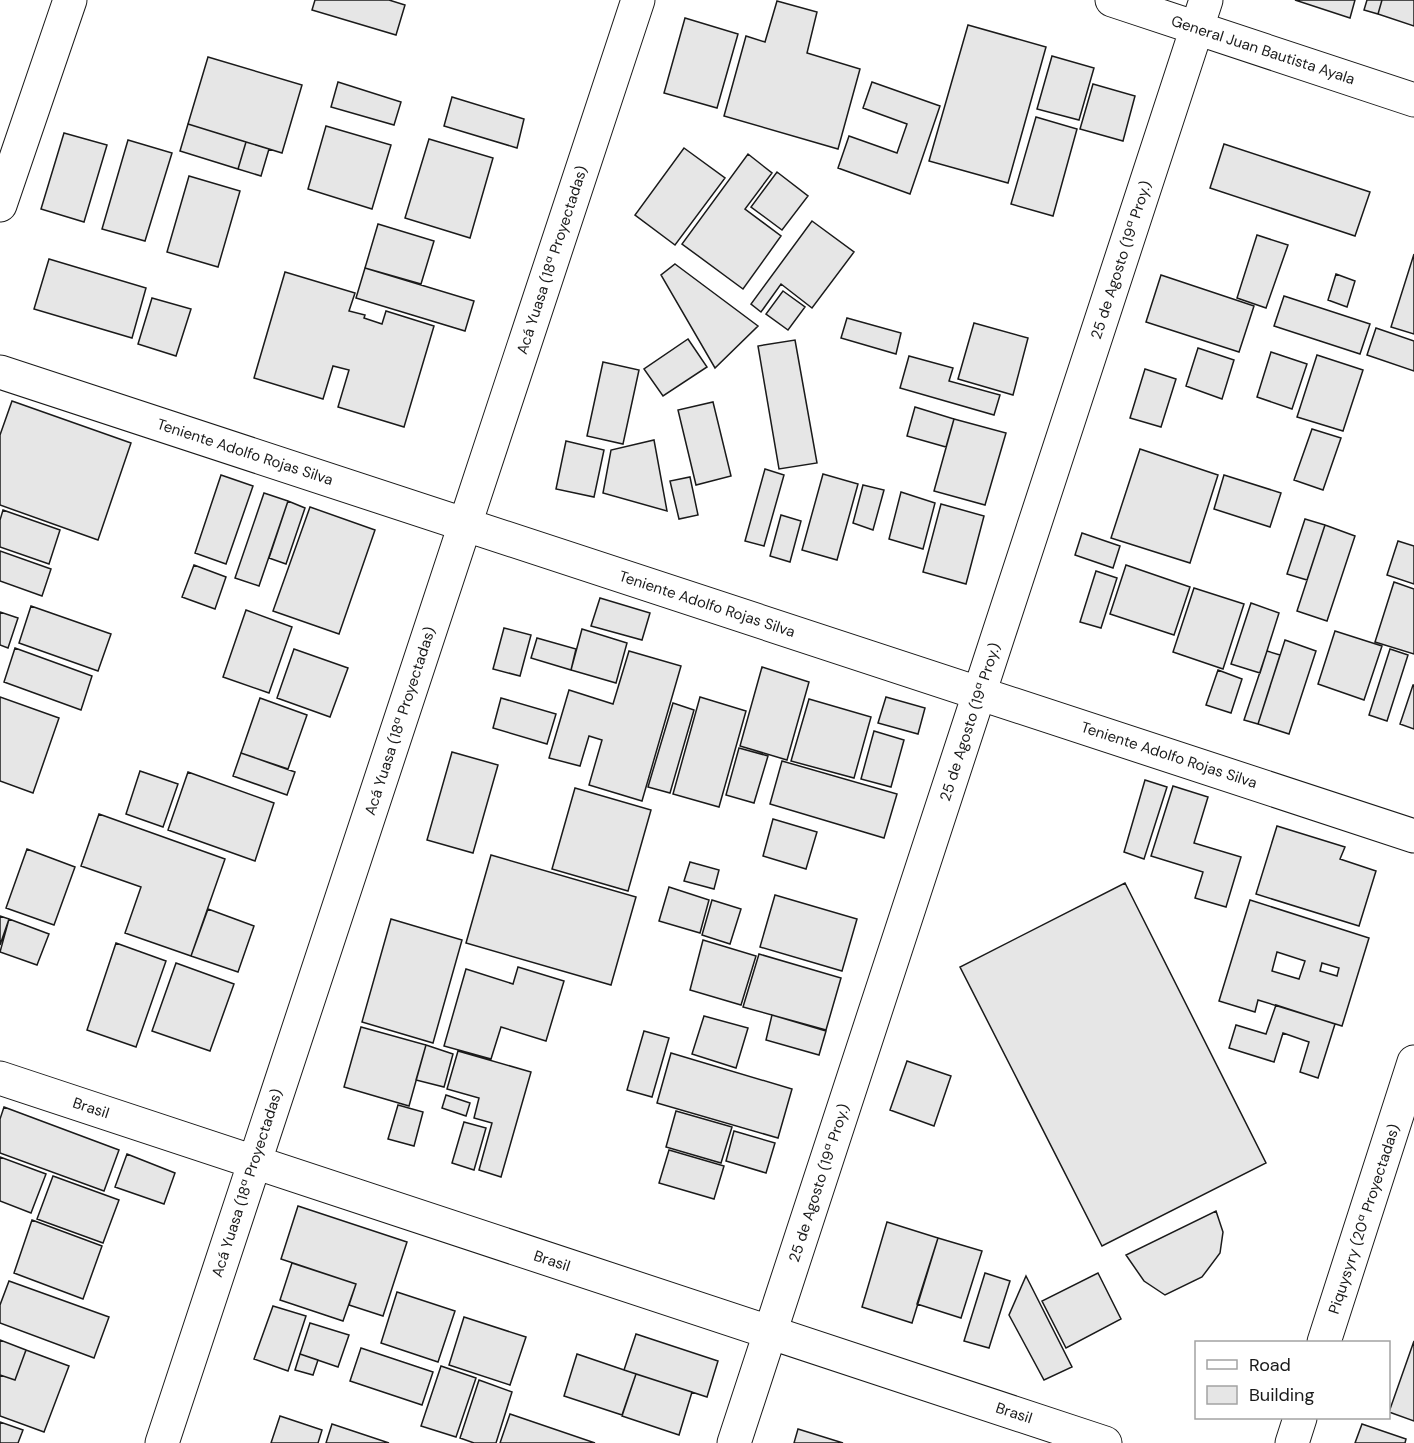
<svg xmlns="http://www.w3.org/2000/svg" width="1414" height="1443" viewBox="0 0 1414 1443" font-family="'DM Sans',sans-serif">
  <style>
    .building { fill: #e6e6e6; stroke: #1a1a1a; stroke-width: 1.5; fill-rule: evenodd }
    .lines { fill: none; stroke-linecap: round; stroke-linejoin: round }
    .minor-casing { stroke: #1a1a1a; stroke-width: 35 }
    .minor { stroke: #fff; stroke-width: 33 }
    .labels { text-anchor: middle; stroke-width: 4.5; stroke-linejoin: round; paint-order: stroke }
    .street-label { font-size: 15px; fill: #1a1a1a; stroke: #fff }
  </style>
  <rect width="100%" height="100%" fill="#fff"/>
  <path class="building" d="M315 0H389L405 5 396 35 312 10Z
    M1295 0H1355L1350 18Z
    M1367 0H1382L1378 14 1364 10Z
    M1382 0H1414V26L1378 14Z
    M777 1 817 12 807 53 860 69 838 149 724 116 746 36 765 42Z
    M685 18 738 34 717 108 664 93Z
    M968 25 1046 47 1008 183 929 161Z
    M1052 56 1094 68 1079 120 1037 109Z
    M208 57 302 85 282 153 188 124Z
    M338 82 401 102 394 125 331 107Z
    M872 82 940 106 910 194 838 168 849 136 897 153 907 124 863 108Z
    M1093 84 1135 96 1123 141 1080 129Z
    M452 97 524 119 517 148 444 126Z
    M1036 117 1077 129 1053 216 1011 204Z
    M188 124 246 142 238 169 180 151Z
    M326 126 391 145 372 209 308 189Z
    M64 133 107 145 84 222 41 209Z
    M429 139 493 158 470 238 405 218Z
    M128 140 172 153 145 241 102 229Z
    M246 142 269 149 261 176 238 169Z
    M1224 144 1370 192 1355 236 1210 188Z
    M684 148 725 178 675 245 635 215Z
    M748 154 772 173 745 209 781 236 743 289 682 244Z
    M777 172 808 196 782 230 751 207Z
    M189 176 240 191 218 267 167 252Z
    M812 221 854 252 812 308 781 284 761 312 751 304Z
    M378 224 434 241 421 284 365 268Z
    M1257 235 1288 245 1266 308 1237 298Z
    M1414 254V334L1391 327Z
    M49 259 146 288 132 338 34 309Z
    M675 264 758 326 715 368 661 275Z
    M365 268 474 301 465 331 356 298Z
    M285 272 355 293 349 311 365 315 364 318 382 324 386 311 434 326 404 427 338 407 349 370 333 366 323 399 254 378Z
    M1336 274 1355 281 1347 307 1328 300Z
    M1161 275 1254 306 1239 352 1146 322Z
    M783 291 805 307 788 330 766 314Z
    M1284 296 1370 324 1360 354 1274 326Z
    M152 298 191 309 176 356 138 344Z
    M847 318 901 333 896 354 841 338Z
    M974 323 1028 338 1013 395 958 379Z
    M1376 328 1414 341V371L1367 355Z
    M688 339 707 367 663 396 644 369Z
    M795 340 817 463 779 469 758 346Z
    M1198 348 1234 360 1222 399 1186 386Z
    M1271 352 1307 364 1292 409 1257 397Z
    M1317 355 1363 370 1343 431 1297 417Z
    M909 356 953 368 949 381 1000 395 994 415 900 388Z
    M603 362 639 370 623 444 587 436Z
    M1145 369 1176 379 1161 427 1130 418Z
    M12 401 131 443 98 540 0 505V435Z
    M713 402 731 476 696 485 678 410Z
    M915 407 954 419 946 447 907 436Z
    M954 419 1006 433 985 505 934 491Z
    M1312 429 1341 438 1323 490 1294 480Z
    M654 440 667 511 603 493 611 450Z
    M566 441 604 450 594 497 556 489Z
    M1140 449 1218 475 1190 563 1111 538Z
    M765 469 784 475 764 546 745 541Z
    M823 474 858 484 837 560 802 550Z
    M221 475 253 486 226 564 195 553Z
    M1224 475 1281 493 1270 527 1214 509Z
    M690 477 698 515 679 519 670 481Z
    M863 485 884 490 873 530 853 523Z
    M901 492 935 503 923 549 889 539Z
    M264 493 288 501 259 586 235 578Z
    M288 501 305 508 286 564 269 558Z
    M941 504 984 516 966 584 923 572Z
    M310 507 375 530 339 634 273 611Z
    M3 510 60 530 49 564 0 547V520Z
    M781 515 801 521 790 562 770 556Z
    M1305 519 1325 525 1307 580 1287 574Z
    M1325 525 1355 536 1327 621 1297 611Z
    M1082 533 1120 546 1113 568 1075 555Z
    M1398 541 1414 546V584L1387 575Z
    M0 551 51 569 42 596 0 581Z
    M194 565 226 577 215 609 182 597Z
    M1126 565 1190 587 1174 635 1110 614Z
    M1096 571 1117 578 1101 628 1080 622Z
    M1394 582 1414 589V654L1375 642Z
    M1194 588 1244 604 1223 669 1173 652Z
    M600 598 650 613 642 640 591 626Z
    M1251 603 1279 613 1260 673 1231 664Z
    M31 606 111 634 98 671 19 643Z
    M246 610 292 627 269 693 223 677Z
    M0 612 18 618 8 648 0 645Z
    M504 628 531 635 520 676 493 669Z
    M582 629 627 643 616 683 571 670Z
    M1335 631 1382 646 1364 700 1318 684Z
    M537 638 576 649 571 670 531 658Z
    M1285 640 1316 651 1289 734 1258 724Z
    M15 648 92 676 81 710 4 682Z
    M294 649 348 668 330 717 277 698Z
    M1390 649 1408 655 1387 721 1369 715Z
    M629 651 681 666 642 801 589 785 602 740 589 736 580 766 549 758 569 690 613 704Z
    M1267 651 1280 655 1258 724 1244 720Z
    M762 667 809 682 787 760 740 746Z
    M1218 670 1242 679 1231 713 1206 705Z
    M1413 685H1414V729L1400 724Z
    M0 697 59 718 33 793 0 781Z
    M700 697 746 711 719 807 673 794Z
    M886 697 925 708 918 734 878 723Z
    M260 698 307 715 288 769 241 753Z
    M501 698 556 714 547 744 493 728Z
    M809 699 871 717 854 778 791 761Z
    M673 703 694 710 670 793 648 787Z
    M874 731 904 740 891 787 861 779Z
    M739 748 768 756 754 803 726 795Z
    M452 752 498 765 473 853 427 840Z
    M241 753 295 772 287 795 233 776Z
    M782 761 897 794 884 838 770 804Z
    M140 771 178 784 163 827 126 814Z
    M188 772 274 803 255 861 168 830Z
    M1145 780 1167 787 1144 859 1124 852Z
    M1173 786 1208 797 1194 843 1241 857 1226 907 1195 898 1203 872 1151 856Z
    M575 788 651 810 628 891 552 869Z
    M99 814 225 859 191 956 125 933 141 887 81 866Z
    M773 819 817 832 806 869 763 856Z
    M1277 826 1345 847 1340 859 1376 871 1359 926 1256 894Z
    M27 849 75 867 54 925 6 908Z
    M491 855 636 897 611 985 466 943Z
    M690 862 719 870 714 889 684 881Z
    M1125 883 1266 1163 1102 1246 960 967Z
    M669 887 709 900 700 933 659 921Z
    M775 895 857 919 842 971 760 947Z
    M712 900 741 909 730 944 702 935Z
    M1250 900 1369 938 1342 1026 1258 1000 1255 1012 1219 1001ZM1277 952 1305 961 1299 979 1272 971ZM1322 963 1339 968 1337 976 1320 971Z
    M208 909 254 926 238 972 191 956Z
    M0 916 9 919 0 945Z
    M9 919 49 934 37 965 0 952Z
    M391 919 462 940 433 1043 362 1022Z
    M703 940 756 956 741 1005 690 990Z
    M116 943 166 961 136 1047 87 1030Z
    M759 954 841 978 826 1030 743 1007Z
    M176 963 234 984 210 1051 152 1031Z
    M518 967 564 981 546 1041 501 1027 491 1059 444 1046 466 969 513 984Z
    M1276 1005 1335 1024 1318 1078 1300 1072 1309 1042 1283 1033 1274 1062 1229 1048 1236 1025 1266 1034Z
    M772 1015 826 1031 819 1055 766 1040Z
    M704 1016 748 1028 736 1068 692 1054Z
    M361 1027 426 1045 409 1106 344 1087Z
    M644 1031 669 1038 652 1097 627 1090Z
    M426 1045 453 1054 444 1087 416 1080Z
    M458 1051 531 1072 501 1177 479 1170 492 1123 474 1118 479 1098 447 1089Z
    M671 1053 792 1089 778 1138 657 1103Z
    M907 1061 951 1076 934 1126 890 1110Z
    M446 1095 470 1103 466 1116 442 1108Z
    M398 1105 423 1112 414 1146 388 1139Z
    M4 1107 119 1150 104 1191 0 1153V1119Z
    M676 1111 732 1127 721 1163 666 1147Z
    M464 1122 486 1128 474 1170 452 1163Z
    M734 1131 775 1143 766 1173 726 1161Z
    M669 1150 724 1166 714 1199 659 1183Z
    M127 1154 175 1173 164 1204 115 1187Z
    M0 1157 46 1174 31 1213 0 1201Z
    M53 1176 119 1200 103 1243 37 1219Z
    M298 1206 407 1242 383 1316 349 1305 356 1284 281 1259Z
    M1216 1211 1223 1232 1220 1253 1202 1277 1165 1295 1144 1281 1126 1255Z
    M32 1220 102 1246 83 1299 14 1273Z
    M887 1222 938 1238 912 1323 862 1307Z
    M938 1238 982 1251 961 1318 917 1304Z
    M292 1263 356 1284 343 1321 280 1300Z
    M985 1273 1010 1281 989 1348 964 1341Z
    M1098 1273 1121 1319 1066 1348 1042 1301Z
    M1026 1276 1072 1367 1044 1380 1009 1315Z
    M9 1281 109 1317 94 1358 0 1323V1305Z
    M397 1292 455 1311 438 1362 381 1343Z
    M273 1306 306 1316 288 1371 254 1359Z
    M464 1317 526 1337 510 1385 449 1365Z
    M310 1323 349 1335 338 1367 300 1354Z
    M636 1334 718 1361 707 1397 624 1370Z
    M0 1340 26 1350 15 1380 0 1375Z
    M1414 1341V1421L1389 1412Z
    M361 1348 433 1372 422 1405 350 1381Z
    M26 1350 69 1366 44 1432 0 1416V1375L15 1380Z
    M300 1354 318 1360 313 1375 295 1370Z
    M577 1354 636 1374 622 1415 564 1396Z
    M441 1366 476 1378 456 1437 421 1426Z
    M636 1374 692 1392 679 1435 622 1416Z
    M479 1380 512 1392 496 1443H474L460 1438Z
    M510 1414 595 1443H500Z
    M280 1416 322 1430 318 1443H271Z
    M0 1422 23 1430 18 1443H0Z
    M332 1424 389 1443H326Z
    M1362 1424 1406 1439 1405 1443H1355Z
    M798 1429 843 1443H794Z"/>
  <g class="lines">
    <g class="minor-casing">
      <path id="minor" d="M1112 0 1414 100
        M0 205 70 0
        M0 372 1414 836
        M0 1078 1105 1443
        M1324 1342 1414 1062
        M162 1443 638 0
        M734 1443 1206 0
        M1292 1443 1300 1418"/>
    </g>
    <use href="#minor" class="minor"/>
  </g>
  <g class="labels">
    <g class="street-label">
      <text transform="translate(1263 50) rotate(18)" y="5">General Juan Bautista Ayala</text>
      <text transform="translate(552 260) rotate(-72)" y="5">Acá Yuasa (18ª Proyectadas)</text>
      <text transform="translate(1121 260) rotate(-72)" y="5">25 de Agosto (19ª Proy.)</text>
      <text transform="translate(245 452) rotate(18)" y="5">Teniente Adolfo Rojas Silva</text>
      <text transform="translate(707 604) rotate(18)" y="5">Teniente Adolfo Rojas Silva</text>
      <text transform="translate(400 721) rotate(-72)" y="5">Acá Yuasa (18ª Proyectadas)</text>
      <text transform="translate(970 722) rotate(-72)" y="5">25 de Agosto (19ª Proy.)</text>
      <text transform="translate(1169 755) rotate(18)" y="5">Teniente Adolfo Rojas Silva</text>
      <text transform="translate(91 1108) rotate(18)" y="5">Brasil</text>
      <text transform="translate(247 1183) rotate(-72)" y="5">Acá Yuasa (18ª Proyectadas)</text>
      <text transform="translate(819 1183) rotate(-72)" y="5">25 de Agosto (19ª Proy.)</text>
      <text transform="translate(1364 1219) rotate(-72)" y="5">Piquysyry (20ª Proyectadas)</text>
      <text transform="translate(552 1261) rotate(18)" y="5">Brasil</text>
      <text transform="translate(1014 1413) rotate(18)" y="5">Brasil</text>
    </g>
  </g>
  <rect x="1195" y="1341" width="195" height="78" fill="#ffffff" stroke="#a3a3a3" stroke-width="1.5"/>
  <rect x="1207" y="1360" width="30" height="9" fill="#ffffff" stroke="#a3a3a3" stroke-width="1.5"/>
  <text x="1249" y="1371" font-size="18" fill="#1a1a1a">Road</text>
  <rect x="1207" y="1386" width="30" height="18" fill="#e6e6e6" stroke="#a3a3a3" stroke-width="1.5"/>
  <text x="1249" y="1401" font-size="18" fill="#1a1a1a">Building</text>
</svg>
